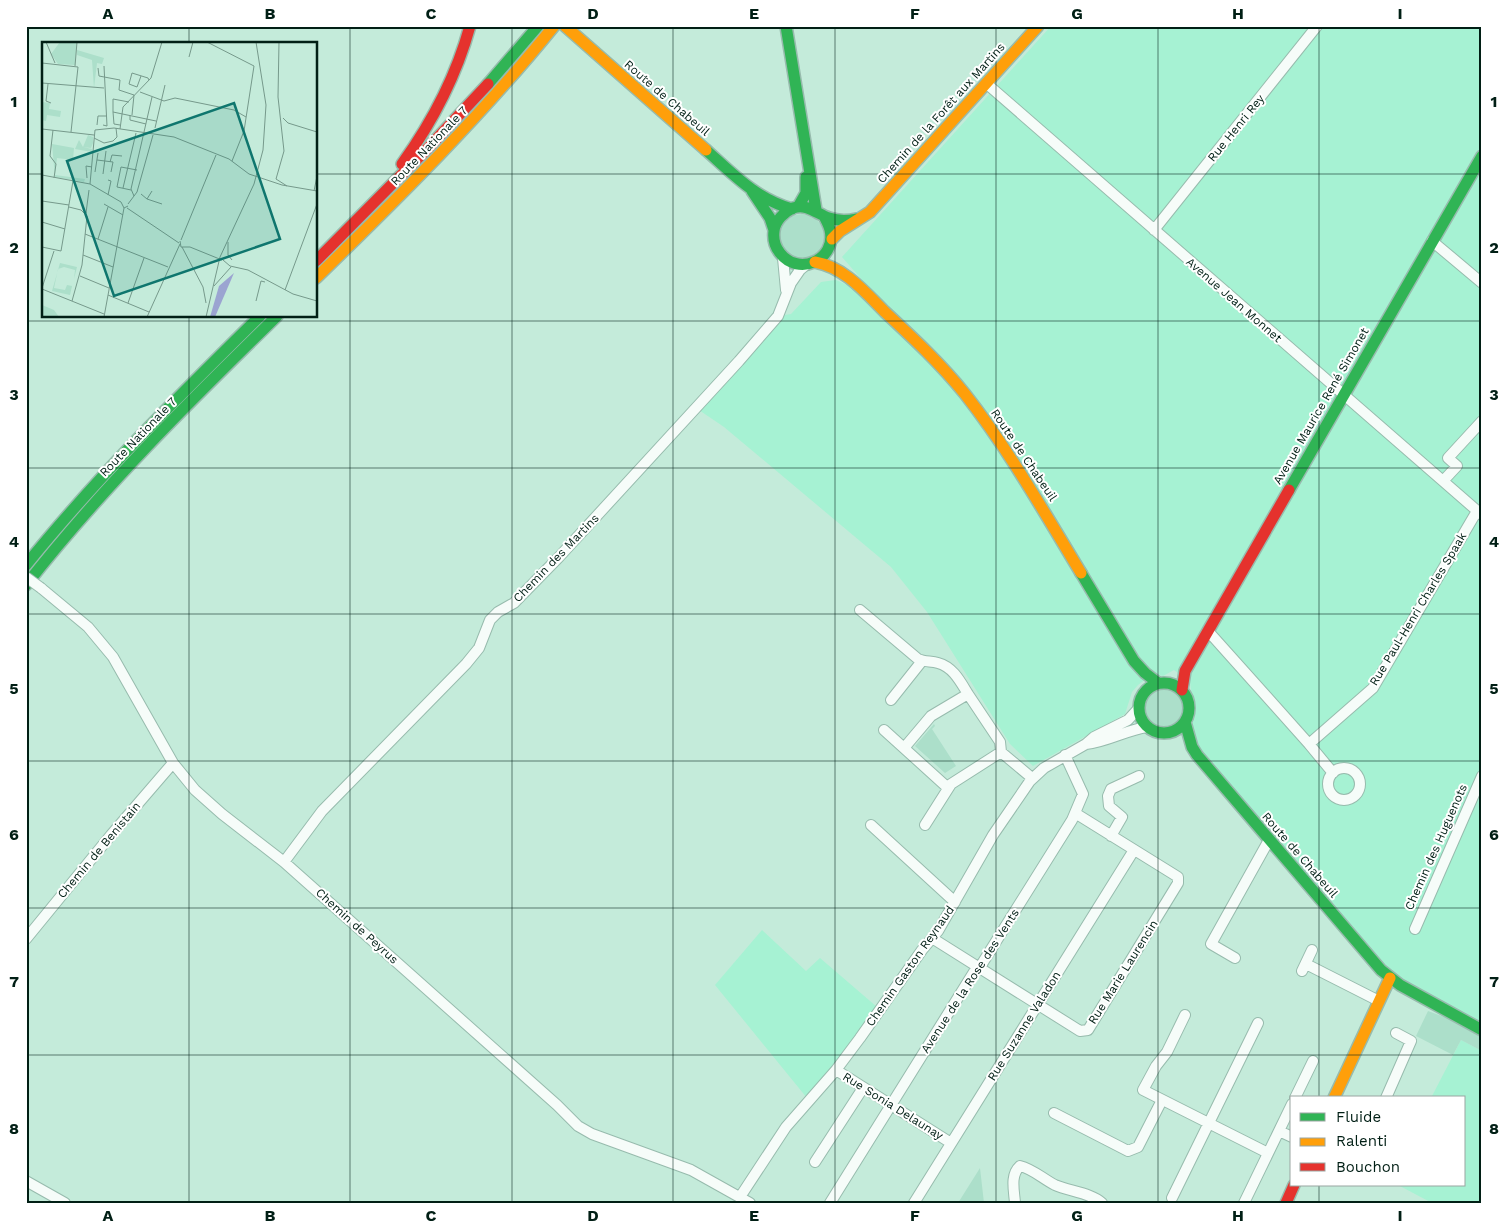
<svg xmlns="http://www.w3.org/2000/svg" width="1508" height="1229" viewBox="0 0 1508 1229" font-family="'Work Sans',sans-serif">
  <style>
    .built { fill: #a6f2d3 }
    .green { fill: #acdfca }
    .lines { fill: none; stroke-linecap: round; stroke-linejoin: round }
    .street-casing { stroke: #97bbad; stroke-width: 12 }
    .fast-casing { stroke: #97bbad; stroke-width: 14 }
    .slow-casing { stroke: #97bbad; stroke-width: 14 }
    .jam-casing { stroke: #97bbad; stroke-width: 14 }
    .street { stroke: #f6fcf9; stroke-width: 10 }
    .fast { stroke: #30b455; stroke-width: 11 }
    .slow { stroke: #ff9f0a; stroke-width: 11 }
    .jam { stroke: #e5322d; stroke-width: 11 }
    .street-bridge-casing { stroke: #97bbad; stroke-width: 12; stroke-linecap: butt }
    .street-bridge { stroke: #f6fcf9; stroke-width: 10 }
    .grid { fill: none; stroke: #011f15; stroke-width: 1; stroke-opacity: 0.55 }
    .labels { text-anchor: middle; stroke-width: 4; stroke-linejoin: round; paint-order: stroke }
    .street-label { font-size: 12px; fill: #011f15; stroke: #fff }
    .inset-road { fill: none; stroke: #76998b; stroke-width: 1 }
    .view { fill: #0f766e; fill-opacity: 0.15; stroke: #0f766e; stroke-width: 2.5 }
    .inset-edge { fill: none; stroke: #011f15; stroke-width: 2.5 }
    .neatline { fill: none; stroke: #011f15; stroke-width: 2 }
    .grid-label { font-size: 16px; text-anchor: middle; font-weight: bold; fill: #011f15 }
  </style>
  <rect width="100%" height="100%" fill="#c4ebda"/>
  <path class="built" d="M1051 26H1482V1026L1396 978 1198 751 1190 729 1194 715 1190 682 1174 670 1163 676 1152 674 1138 685 1132 692 1125 714 1033 766 1010 744 927 612 891 567 724 427 696 408 778 316 791 314 821 282 836 280 865 293 870 289 842 257Z
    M762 930 806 971 820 958 877 1007 860 1037 807 1098 715 985Z
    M1461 1040 1482 1051V1203H1432L1398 1185H1464V1098H1431Z"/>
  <path class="green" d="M780 236a22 22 0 1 1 44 0a22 22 0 1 1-44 0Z
    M1143 708a21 21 0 1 1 42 0a21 21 0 1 1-42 0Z
    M934 724 935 726 932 729 956 766 945 773 915 746Z
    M1428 1011 1447 1018 1482 1038V1051L1461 1040 1453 1055 1416 1036Z
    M980 1168 984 1203H958Z"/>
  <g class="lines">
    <g class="street-casing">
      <path id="street" d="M987 84 1482 515
        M1154 230 1317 26
        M1432 241 1482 283
        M783 258 786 290
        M1443 481 1457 466 1448 458 1482 421
        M41 588 88 627 113 657 173 763 195 790 222 814 284 862 557 1105 578 1126 592 1134 691 1170 750 1203
        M860 610 918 659C924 662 931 661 938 663 953 667 960 681 968 694
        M1208 631 1309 744 1333 773
        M891 700 922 661
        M884 730 948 788
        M1086 744C1107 742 1126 730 1147 727
        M1309 744 1373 688 1477 511
        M904 748 931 716 968 694 1000 742 1001 752
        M1328 784a16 16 0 1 1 32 0a16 16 0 1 1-32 0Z
        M871 825 955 902
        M925 825 951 784 1001 752 1032 778
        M1111 836 1122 817 1109 806 1108 796 1111 789 1139 776
        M284 862 322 811 466 664 479 648 490 620 498 612 514 603 559 557 739 361 778 316 791 283 800 270 806 265
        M1415 929 1482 776
        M932 938 1080 1031 1088 1030 1178 883V877L1075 813
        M26 939 111 835 173 763
        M1235 958 1211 944 1269 840
        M1306 964 1379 1001
        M1302 971 1312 950
        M1185 1015 1167 1052 1156 1066 1143 1090 1268 1153
        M836 1070 951 1143
        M1295 1098 1313 1061
        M1386 1098 1411 1041 1396 1033
        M1054 1113 1128 1151 1138 1147 1162 1100
        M1279 1131 1292 1137
        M815 1162 863 1088
        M26 1181 65 1203
        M740 1197 786 1127 836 1070 860 1038 922 950 938 931 993 835 1030 781 1044 768 1086 744 1094 737 1128 720 1138 709
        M1172 1198 1258 1023
        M830 1203 974 972 980 967 1072 820 1083 794 1065 755
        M914 1203 1134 850
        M1015 1203C1014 1190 1010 1175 1020 1166 1033 1169 1043 1179 1055 1185 1068 1191 1092 1193 1102 1203
        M1244 1203 1292 1104"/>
    </g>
    <g class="fast-casing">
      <path id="fast" d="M786 26 816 210
        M488 84 538 26
        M706 150C733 174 756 199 792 209
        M752 191 770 218 774 230
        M798 207 806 193V177
        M824 216C826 220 829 225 830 230 837 260 798 277 780 253 775 247 773 239 774 231 775 221 784 212 793 208 807 203 817 214 829 218 838 221 847 221 856 219
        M1289 490 1482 156
        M26 565C98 476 179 396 260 316
        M1081 573 1134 661 1145 673 1158 683
        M26 585C102 488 189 402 277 316
        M1139 708a25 25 0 1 1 50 0a25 25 0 1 1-50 0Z
        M1185 722 1192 747 1197 755 1381 970 1400 985 1482 1030"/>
    </g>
    <g class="slow-casing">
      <path id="slow" d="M565 26 706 150
        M832 239 840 231 870 212 1038 26
        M815 262C844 267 865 292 885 312 913 338 941 364 965 394 1009 450 1044 512 1081 573
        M316 278C399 197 481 116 554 26
        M1334 1098 1390 978"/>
    </g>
    <g class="jam-casing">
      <path id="jam" d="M402 164C433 121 456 77 470 26
        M316 261 430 146 488 84
        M1182 690 1185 671 1289 490
        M1286 1203 1294 1185"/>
    </g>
    <use href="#street" class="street"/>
    <use href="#fast" class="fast"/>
    <use href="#slow" class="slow"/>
    <use href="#jam" class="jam"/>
    <g class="street-bridge-casing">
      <path id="street-bridge" d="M26 577 41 588"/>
    </g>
    <use href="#street-bridge" class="street-bridge"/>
  </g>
  <path class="grid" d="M189 26V44M350 26V1203M512 26V1203M673 26V1203M835 26V1203M996 26V1203M1158 26V1203M1319 26V1098M26 174H44M316 174H1482M189 316V1203M26 321H1482M26 468H1482M26 614H1482M26 761H1482M26 908H1482M26 1055H1482M1319 1185V1203"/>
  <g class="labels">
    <g class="street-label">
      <text transform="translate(667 98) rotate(41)" y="4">Route de Chabeuil</text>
      <text transform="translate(941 113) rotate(-48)" y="4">Chemin de la Forêt aux Martins</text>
      <text transform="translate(1236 128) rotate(-51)" y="4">Rue Henri Rey</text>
      <text transform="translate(429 146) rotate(-46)" y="4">Route Nationale 7</text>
      <text transform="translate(1234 300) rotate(41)" y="4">Avenue Jean Monnet</text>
      <text transform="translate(1321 406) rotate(-60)" y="4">Avenue Maurice René Simonet</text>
      <text transform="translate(138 437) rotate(-46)" y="4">Route Nationale 7</text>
      <text transform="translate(1024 455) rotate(56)" y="4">Route de Chabeuil</text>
      <text transform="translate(556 558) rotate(-46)" y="4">Chemin des Martins</text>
      <text transform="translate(1418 609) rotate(-59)" y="4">Rue Paul-Henri Charles Spaak</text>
      <text transform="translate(1436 847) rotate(-66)" y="4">Chemin des Huguenots</text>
      <text transform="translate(99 850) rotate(-50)" y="4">Chemin de Benistain</text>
      <text transform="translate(1300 855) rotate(49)" y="4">Route de Chabeuil</text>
      <text transform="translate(357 926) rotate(42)" y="4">Chemin de Peyrus</text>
      <text transform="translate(910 966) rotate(-55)" y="4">Chemin Gaston Reynaud</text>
      <text transform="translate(1123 972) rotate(-58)" y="4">Rue Marie Laurencin</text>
      <text transform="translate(970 981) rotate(-57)" y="4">Avenue de la Rose des Vents</text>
      <text transform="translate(1024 1026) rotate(-58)" y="4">Rue Suzanne Valadon</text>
      <text transform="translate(893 1106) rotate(32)" y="4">Rue Sonia Delaunay</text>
    </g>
  </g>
  <g transform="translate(42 42)">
    <rect width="275" height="275" fill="#c4ebda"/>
    <path d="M18 0H35L33 23 16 22 9 12ZM35 8 62 16 60 22 55 21 52 46 50 18 35 13ZM0 60 8 61 7 67 19 69 18 75 5 73 4 79 0 78ZM46 93 51 95V101L49 106 41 105 50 107V110L33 107 37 98 41 105ZM10 102 32 106 31 118 15 116 13 133 43 137 42 140 13 135ZM18 221 35 225 32 237 33 228 22 225 16 227 12 246 23 248 25 243 30 244 28 253 10 249ZM0 263 12 268 17 275H0Z" fill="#acdfca"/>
    <path d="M192 231 173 275H168L177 244Z" fill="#9ba4d1"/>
    <path class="inset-road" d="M4 0 13 21M165 0 212 24 202 89 190 119M237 0 236 55 242 109 234 137 245 144M147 15 151 0M0 21 36 25M33 24 35 0M56 26 57 34 78 38 77 48 92 53 90 73M99 34 95 45 87 42 90 31 106 36 107 38M0 41 62 46M6 42 4 59 9 61M98 50 122 59 133 56 192 68 204 75M71 70V57L87 60M88 73V78L104 82M241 76 246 81 275 90M55 83 56 74H65M61 83 65 84 62 24M78 83 72 82 71 70 114 79M113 86 123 43M0 87 52 93M78 87 81 65 109 36 120 0M11 88 8 114 14 122 12 136M29 90 36 25M52 96 62 101 71 99 75 95 74 86M55 118 71 120 69 130M68 120 70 113 80 114M53 130 56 111M61 132 64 109M0 133 48 142 79 160 82 166 86 164M45 136 44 124 50 125M66 138 69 139 66 153M48 142 53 88 72 86 132 95 187 117 207 132 240 143 275 149M81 146 94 91M89 148 75 145 79 125 95 128M272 149 275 134M99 152 105 157 110 149M92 154 89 147 110 55M105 157 120 162M0 159 27 163M62 162 81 173M86 162 95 150 111 93M27 165 39 168 45 174 40 223 30 259M85 166 137 201M44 171 47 148M0 180 23 187M43 192 126 225M56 197 66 165M139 198 174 113M138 199 139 205H148L180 218M186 200V213L190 218M0 205 19 209 31 139M140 205 161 245 164 261M41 213 71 225M181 218 188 224 206 228 251 252 275 259M38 234 67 246M172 244 189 225M0 246 12 209M0 247 62 272M243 248 275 162M66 253 107 270M214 259 219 239 223 240M86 261 102 216M62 275 82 166M105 275 138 202M164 275 178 215 212 142 221 108 224 63 214 0"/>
    <path class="view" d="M192 61 238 197 72 254 25 119Z"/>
    <rect width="275" height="275" class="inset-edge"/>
  </g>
  <rect width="1508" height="1229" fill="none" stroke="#ffffff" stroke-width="55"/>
  <rect x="1290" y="1096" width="175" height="90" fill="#ffffff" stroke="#99a5a1"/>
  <rect x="1300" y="1113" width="25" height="8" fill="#30b455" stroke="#99a5a1"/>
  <text x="1336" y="1122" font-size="15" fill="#011f15">Fluide</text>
  <rect x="1300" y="1138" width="25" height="8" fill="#ff9f0a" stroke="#99a5a1"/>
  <text x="1336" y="1146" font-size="15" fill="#011f15">Ralenti</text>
  <rect x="1300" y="1163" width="25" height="8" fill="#e5322d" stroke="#99a5a1"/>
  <text x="1336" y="1172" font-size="15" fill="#011f15">Bouchon</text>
  <rect x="28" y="28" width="1452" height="1174" class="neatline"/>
  <g class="grid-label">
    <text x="108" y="19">A</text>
    <text x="270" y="19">B</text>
    <text x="431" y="19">C</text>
    <text x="593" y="19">D</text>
    <text x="754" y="19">E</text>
    <text x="915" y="19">F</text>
    <text x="1077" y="19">G</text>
    <text x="1238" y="19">H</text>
    <text x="1400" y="19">I</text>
    <text x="14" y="107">1</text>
    <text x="1494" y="107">1</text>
    <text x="14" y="253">2</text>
    <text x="1494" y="253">2</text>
    <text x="14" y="400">3</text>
    <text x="1494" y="400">3</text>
    <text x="14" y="547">4</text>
    <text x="1494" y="547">4</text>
    <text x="14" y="694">5</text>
    <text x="1494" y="694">5</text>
    <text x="14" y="840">6</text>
    <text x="1494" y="840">6</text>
    <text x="14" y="987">7</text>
    <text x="1494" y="987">7</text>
    <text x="14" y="1134">8</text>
    <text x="1494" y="1134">8</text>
    <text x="108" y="1221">A</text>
    <text x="270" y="1221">B</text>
    <text x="431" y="1221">C</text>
    <text x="593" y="1221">D</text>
    <text x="754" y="1221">E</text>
    <text x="915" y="1221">F</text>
    <text x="1077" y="1221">G</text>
    <text x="1238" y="1221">H</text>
    <text x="1400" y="1221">I</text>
  </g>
</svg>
